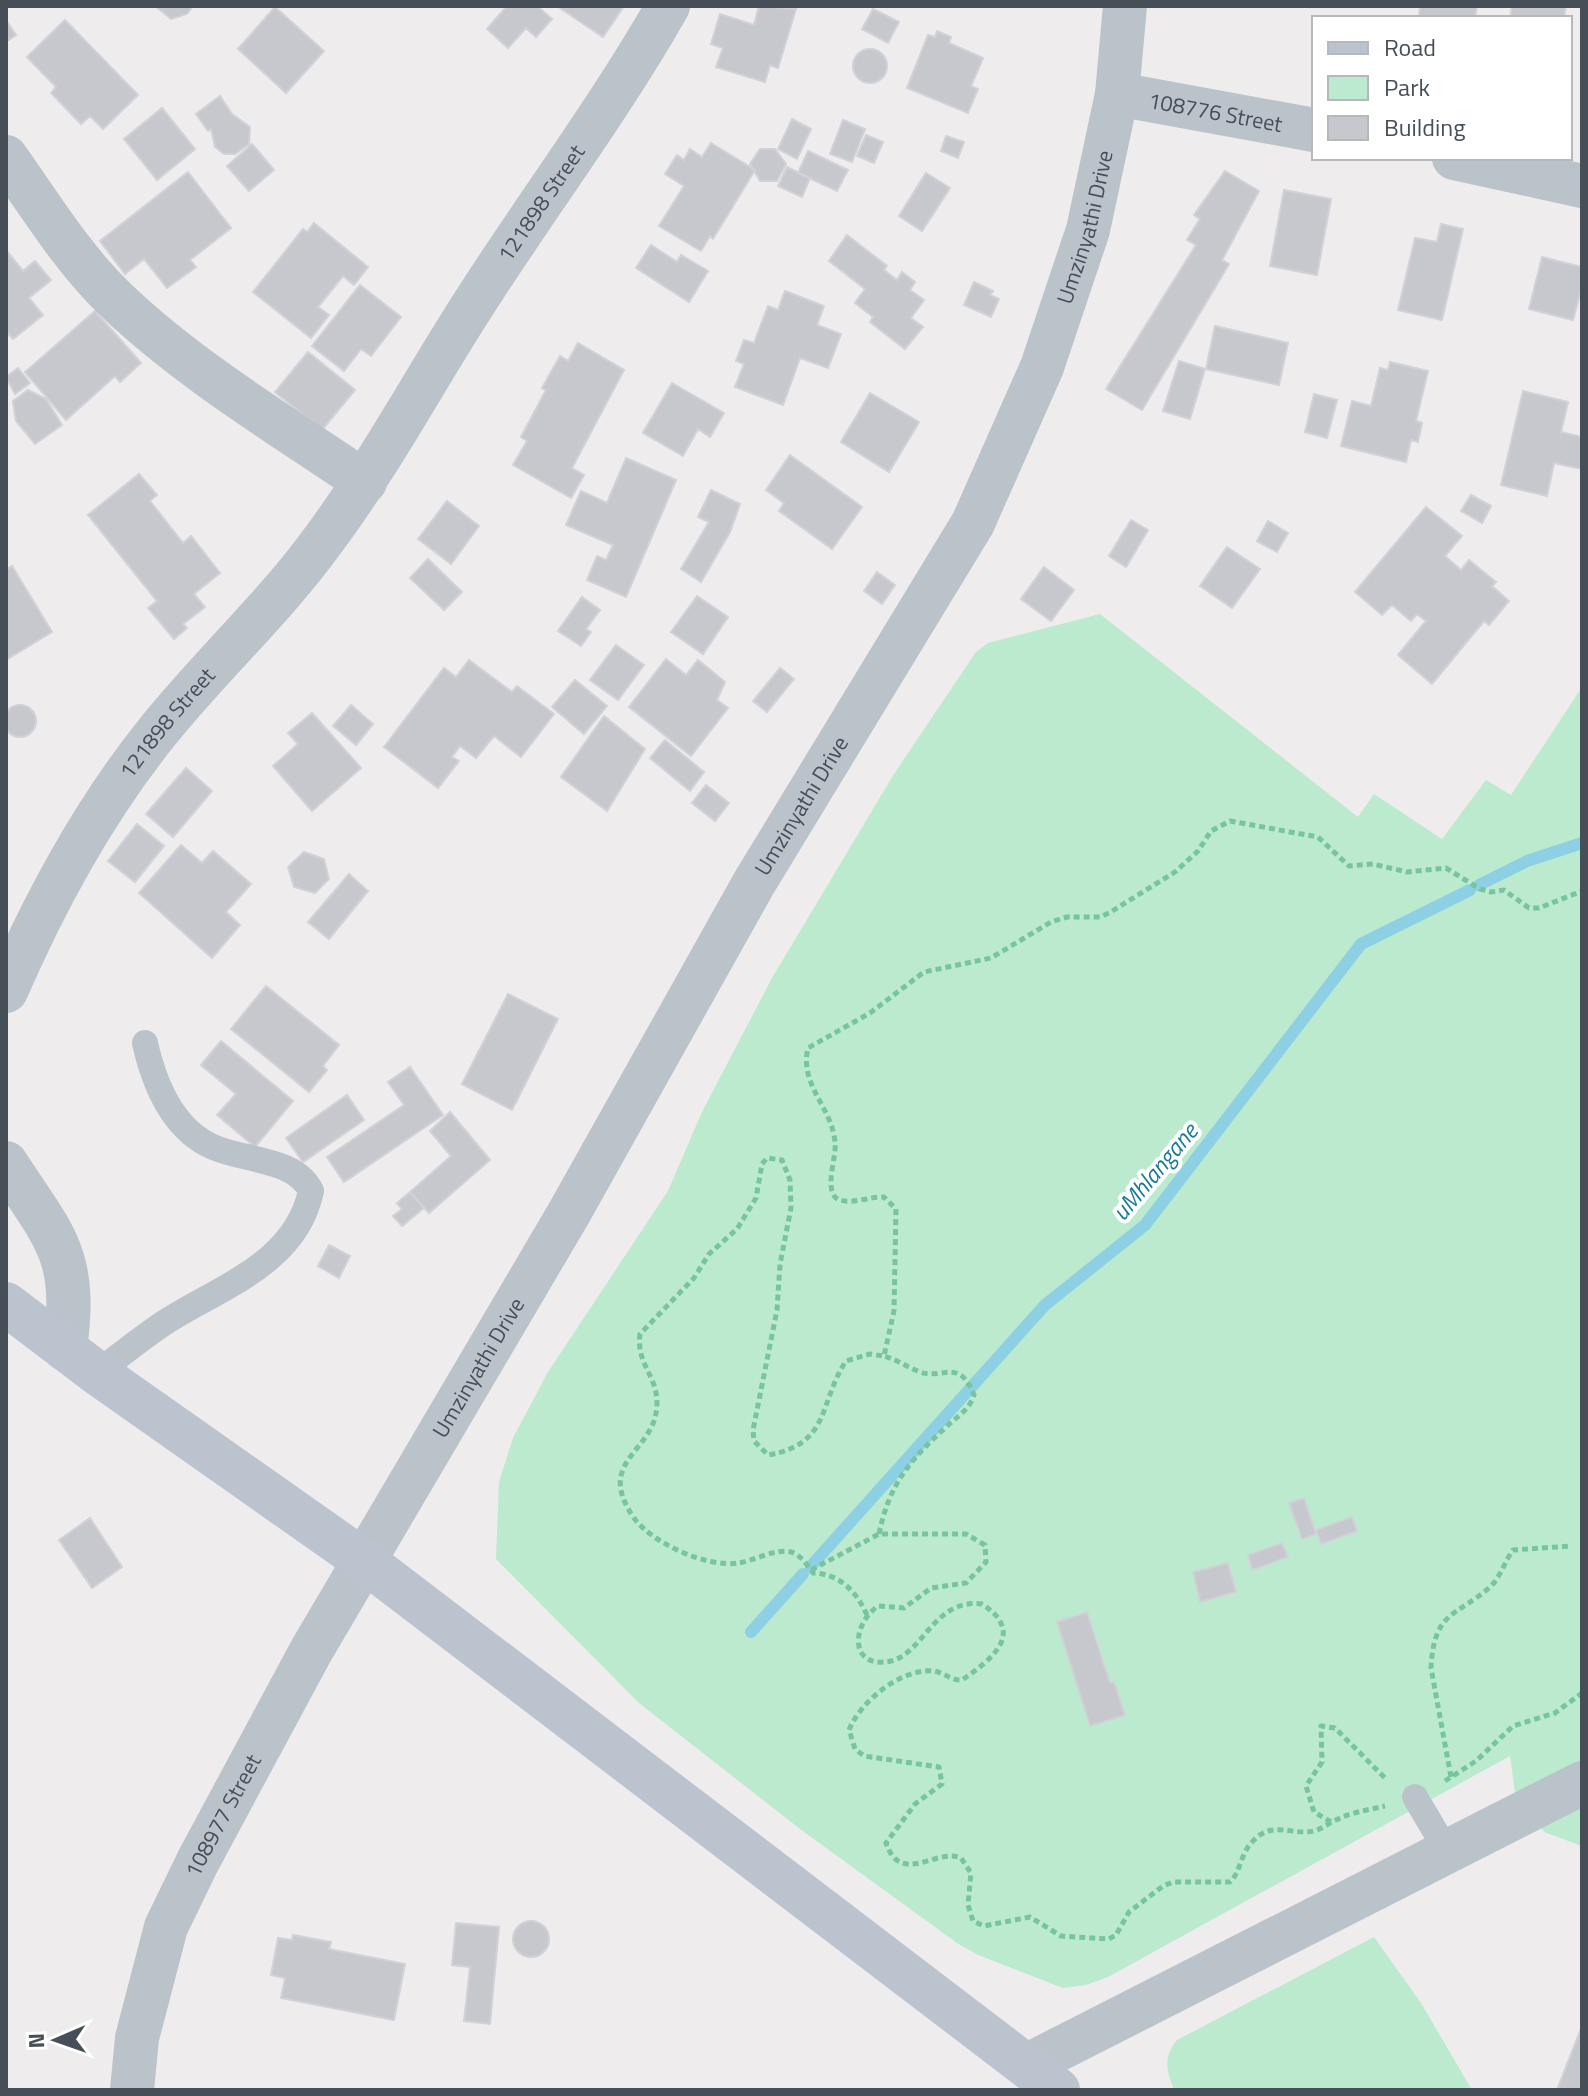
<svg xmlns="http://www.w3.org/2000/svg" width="1588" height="2096" viewBox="0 0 1588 2096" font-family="'Titillium Web',sans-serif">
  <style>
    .green { fill: #bceacf }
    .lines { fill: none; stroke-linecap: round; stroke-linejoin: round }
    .stream { stroke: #8dcfe3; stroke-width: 12 }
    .building { fill: #c7c8ce; stroke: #d0d2d7; stroke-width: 2 }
    .path { stroke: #77c4a0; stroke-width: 5; stroke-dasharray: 6 4; stroke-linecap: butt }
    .service { stroke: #bbc3ca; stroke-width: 26 }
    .minor { stroke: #bbc3ca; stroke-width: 44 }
    .tertiary { stroke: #bbc3ca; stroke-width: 44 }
    .secondary { stroke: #bac3ce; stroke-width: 44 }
    .labels { text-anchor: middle; stroke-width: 8; stroke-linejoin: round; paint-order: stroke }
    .street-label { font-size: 22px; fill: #464e57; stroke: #fff }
    .water-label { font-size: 24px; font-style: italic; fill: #187a98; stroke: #fff }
  </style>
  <rect width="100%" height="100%" fill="#eeecec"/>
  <path class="green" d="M1100 614 1358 817 1374 794 1442 839 1486 780 1511 795 1582 687V1846L1544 1832 1515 1792 1510 1756 1108 1977 1086 1985 1063 1988 978 1955 957 1943 800 1829 639 1703 496 1559 499 1482 513 1438 548 1372 668 1191 702 1112 772 978 894 774 976 652 988 643Z
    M1374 1937 1421 2003 1472 2090H1174C1166 2069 1163 2058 1177 2040Z"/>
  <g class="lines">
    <path class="stream" d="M1479 885 1527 861 1582 843
      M811 1566 1045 1305 1145 1225 1361 944 1470 890
      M751 1632 803 1574"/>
  </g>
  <path class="building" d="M155 6H193L187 14 171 19Z
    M507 6H537L552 19 536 37 526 28 508 48 487 29Z
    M557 6H624L603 37Z
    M759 6 796 9 778 68 770 65 765 82 716 67 723 48 711 44 720 14 754 25Z
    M1420 6H1477L1475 18H1419Z
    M1512 6H1566L1564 18H1510Z
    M275 7 324 51 286 93 238 49Z
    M873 9 899 22 888 43 862 29Z
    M6 20 16 35 6 42Z
    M65 20 138 95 103 129 90 116 81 124 51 93 56 87 27 57Z
    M937 31 951 37 949 43 983 58 971 86 978 89 968 113 907 88 928 35 935 37Z
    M853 66a17 17 0 1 1 34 0a17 17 0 1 1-34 0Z
    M220 96 232 114 250 127 249 144 235 154H224L215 147 211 129 208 131 196 114Z
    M162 108 195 149 157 180 124 139Z
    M792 119 811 129 797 159 778 149Z
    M843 120 865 129 852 162 830 154Z
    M866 135 883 142 874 163 857 156Z
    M946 136 964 142 958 158 941 151Z
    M711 143 755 170 713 239 710 236 701 251 659 226 684 186 665 174 677 155 684 160 690 149 702 157Z
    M252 144 274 170 249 191 227 166Z
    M760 149H775L786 164 777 181H760L750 164Z
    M808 151 848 170 837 191 798 173Z
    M787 167 810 178 802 197 778 186Z
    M1225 171 1259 191 1222 260 1229 264 1142 410 1106 389 1196 245 1187 240 1200 219 1194 215Z
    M188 172 231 228 190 260 196 267 167 288 144 259 125 274 100 241Z
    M926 173 950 188 922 231 899 216Z
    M1284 190 1331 199 1317 275 1270 266Z
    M314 223 368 267 354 285 343 276 318 307 329 315 311 338 253 292 303 229 307 232Z
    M1441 224 1463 229 1442 320 1398 310 1415 238 1437 242Z
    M847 235 887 266 884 270 897 280 902 272 915 282 910 290 924 300 911 318 923 327 905 349 870 322 873 317 855 303 865 289 829 261Z
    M651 245 677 262 681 255 708 271 689 302 636 268Z
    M6 250 23 271 35 261 51 280 29 298 43 315 13 339 6 331Z
    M1542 257 1582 267V286L1573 320 1529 309Z
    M974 282 993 291 990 295 999 299 991 317 964 305Z
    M360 285 401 317 371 356 361 349 344 371 312 346Z
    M785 291 824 306 817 325 841 334 828 368 800 358 783 405 735 387 744 364 736 361 744 340 754 343 768 306 778 310Z
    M95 311 141 363 120 382 115 376 66 420 25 372Z
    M1215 326 1288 343 1279 385 1206 369Z
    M578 343 624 370 572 468 584 475 571 498 513 465 527 441 521 437 546 390 542 388 560 356 568 361Z
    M308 352 355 390 322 430 275 392Z
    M1179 361 1205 369 1190 419 1163 411Z
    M1390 362 1428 371 1416 421 1422 423 1418 442 1411 440 1406 462 1341 446 1352 401 1371 406 1380 368 1388 370Z
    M18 368 30 383 15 394 6 377Z
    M672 383 724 413 710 437 698 429 683 456 643 433Z
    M28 390 46 399 62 425 35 444 16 421 13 401Z
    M1523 391 1568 402 1561 432 1582 437V469L1554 463 1547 496 1501 485Z
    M870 393 919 422 889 472 841 442Z
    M1314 394 1337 400 1327 438 1305 432Z
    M790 455 862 507 832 549 779 511 784 503 766 490Z
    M626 458 676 480 626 597 587 580 597 556 606 560 613 545 566 525 581 491 607 503Z
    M139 474 157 495 150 501 183 543 191 536 220 573 194 594 205 607 183 624 187 628 174 639 148 608 157 601 88 515Z
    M711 490 740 504 730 532 701 582 681 569 709 522 698 517Z
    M1471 495 1491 506 1482 523 1461 511Z
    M447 501 479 526 451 564 418 539Z
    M1426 507 1462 536 1445 556 1461 570 1469 560 1496 582 1492 586 1509 601 1489 625 1484 621 1432 684 1398 655 1426 621 1417 614 1411 621 1392 605 1382 615 1355 592Z
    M1131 520 1148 530 1126 567 1109 556Z
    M1268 521 1288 533 1277 552 1257 541Z
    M1227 547 1260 569 1232 608 1200 586Z
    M428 559 462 592 444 610 410 578Z
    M12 566 52 632 6 660V570Z
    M1044 567 1074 590 1051 621 1021 599Z
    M877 572 895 585 882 604 864 591Z
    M697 596 728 617 703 654 671 632Z
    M582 597 600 610 586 629 591 632 581 646 558 631Z
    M616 645 644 665 618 700 590 680Z
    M666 659 686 675 698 660 725 682 717 700 728 708 691 756 629 707Z
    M469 660 512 692 517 686 554 714 521 757 494 736 476 758 460 746 452 757 459 761 438 788 384 747 444 668 456 677Z
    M780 668 794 679 767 712 753 701Z
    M575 680 607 706 584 734 552 707Z
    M4 721a16 16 0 1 1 32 0a16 16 0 1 1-32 0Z
    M351 705 373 724 356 745 333 726Z
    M312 713 361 768 312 811 273 766 298 744 288 733Z
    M604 716 645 749 607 811 561 777Z
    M665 740 704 772 690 791 650 758Z
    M186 768 212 791 173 837 146 814Z
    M706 785 729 803 715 821 692 803Z
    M137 824 164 846 135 882 108 861Z
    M181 845 202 863 213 851 251 884 226 912 240 925 212 958 139 893Z
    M304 852 324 859 329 879 315 893 294 887 288 867Z
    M349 874 368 891 329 939 308 922Z
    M266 986 339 1045 323 1066 327 1070 309 1092 231 1029Z
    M508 994 558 1019 512 1110 462 1084Z
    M221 1041 293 1101 255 1147 217 1115 236 1094 201 1065Z
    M410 1067 443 1115 344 1182 327 1157 404 1105 388 1082Z
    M347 1095 364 1120 303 1162 286 1138Z
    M450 1112 490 1160 429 1213 410 1192 451 1156 430 1131Z
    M410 1192 424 1208 402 1226 393 1216 402 1209 397 1203Z
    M329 1245 350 1256 339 1278 318 1266Z
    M1304 1498 1316 1534 1302 1539 1289 1503Z
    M1352 1517 1357 1531 1321 1544 1316 1530Z
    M90 1518 122 1567 92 1588 59 1540Z
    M1282 1543 1288 1557 1252 1570 1248 1555Z
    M1228 1563 1236 1592 1200 1602 1193 1572Z
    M1087 1612 1110 1683 1114 1682 1125 1715 1090 1726 1057 1622Z
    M513 1939a18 18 0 1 1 36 0a18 18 0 1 1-36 0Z
    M456 1923 499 1927 490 2024 464 2021 470 1967 452 1965Z
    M293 1935 331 1942 329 1949 405 1964 394 2020 281 1998 285 1978 271 1975 278 1938 292 1940Z
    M1582 2026V2090H1557Z"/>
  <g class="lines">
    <path class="path" d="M879 1534C889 1485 909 1461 945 1428 956 1417 969 1411 974 1395 959 1357 943 1380 920 1372 907 1367 898 1360 884 1356
      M811 1570 879 1534H966L985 1545 986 1562 966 1583 931 1588 904 1608 878 1606C850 1626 850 1670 891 1661 924 1653 934 1598 982 1604 1027 1633 991 1660 962 1680 951 1681 944 1672 933 1671 901 1668 860 1702 849 1730L855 1749 864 1756 939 1767 942 1784 915 1804 886 1843C901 1887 937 1847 961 1858L971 1873 968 1905 973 1921 984 1926 1030 1917 1061 1936 1109 1939 1116 1935 1129 1912 1163 1886 1173 1882H1230C1241 1872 1240 1853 1254 1840 1274 1820 1292 1836 1314 1831 1322 1829 1329 1823 1336 1820 1352 1812 1368 1810 1385 1806
      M867 1615C856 1591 840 1574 813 1573 807 1565 801 1555 791 1552 775 1548 754 1561 738 1563 707 1568 652 1543 634 1518 593 1459 657 1453 657 1403 657 1375 636 1364 640 1334L694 1278 709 1254 737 1229 756 1198 762 1164 767 1158 782 1160 790 1180 791 1208 780 1264 777 1310 753 1430 754 1441 768 1455C831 1444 818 1404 846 1361L870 1354 884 1356 894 1311 896 1209 884 1197C871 1196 845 1207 835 1197 825 1185 837 1156 835 1142 832 1107 799 1085 808 1048L870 1013 924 972 991 958 1051 922 1067 917H1100L1109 913 1175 872 1198 851 1211 831 1230 821 1318 837 1349 866 1373 864 1407 872 1446 868 1480 889 1491 892 1504 890 1529 908H1539L1582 891
      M1451 1777 1431 1668C1434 1610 1456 1617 1490 1587 1500 1578 1505 1561 1513 1550L1571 1546
      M1445 1781 1476 1761 1513 1726 1555 1713 1582 1693
      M1331 1822 1314 1812 1306 1786 1322 1762 1321 1726 1335 1728 1387 1780"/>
    <path class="service" d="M97 1373C118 1357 139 1340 161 1325 216 1288 295 1266 311 1191 295 1158 244 1161 213 1147 172 1129 154 1083 145 1043
      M1415 1797 1448 1853"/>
    <g class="minor">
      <path id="s1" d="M1117 94 1314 130"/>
      <path d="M6 157C41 206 74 261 118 302 191 371 281 425 365 482"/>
      <path d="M1454 158 1582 186"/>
      <path id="s2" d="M6 991C46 899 95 809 158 731 211 665 275 607 324 539 382 461 427 375 480 294 542 198 611 106 668 6"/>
      <path d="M6 1163C55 1238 78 1255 65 1349"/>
      <path d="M1028 2065 1582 1783"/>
    </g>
    <path class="tertiary" id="s3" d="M132 2090 137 2038 166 1927 198 1861 311 1651 569 1213 754 883 973 523 1042 367 1088 230 1117 94 1125 6"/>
    <path class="secondary" d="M6 1304 97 1373 367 1563 1058 2090"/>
  </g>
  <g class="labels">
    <g class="street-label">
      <text dy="8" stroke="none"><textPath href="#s1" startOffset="100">108776 Street</textPath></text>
      <text dy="8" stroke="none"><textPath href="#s2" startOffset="956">121898 Street</textPath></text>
      <text dy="8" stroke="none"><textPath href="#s3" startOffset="2104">Umzinyathi Drive</textPath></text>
      <text dy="8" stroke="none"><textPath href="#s2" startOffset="314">121898 Street</textPath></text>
      <text dy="8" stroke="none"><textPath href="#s3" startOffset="1456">Umzinyathi Drive</textPath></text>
      <text dy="8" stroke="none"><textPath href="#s3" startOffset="808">Umzinyathi Drive</textPath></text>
      <text dy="8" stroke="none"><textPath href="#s3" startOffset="292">108977 Street</textPath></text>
    </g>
    <g class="water-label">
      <text transform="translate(1155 1172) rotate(-50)" y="8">uMhlangane</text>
    </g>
  </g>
  <rect width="1588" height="2096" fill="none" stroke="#464e57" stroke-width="16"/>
  <rect x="1312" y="16" width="260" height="144" fill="#ffffff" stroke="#b5b8bc" stroke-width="2"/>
  <rect x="1328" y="42" width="40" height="12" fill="#bac3ce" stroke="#b5b8bc" stroke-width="2"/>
  <text x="1384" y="56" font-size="24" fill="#464e57">Road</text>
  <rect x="1328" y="76" width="40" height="24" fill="#bceacf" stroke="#b5b8bc" stroke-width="2"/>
  <text x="1384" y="96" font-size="24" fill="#464e57">Park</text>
  <rect x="1328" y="116" width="40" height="24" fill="#c7c8ce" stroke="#b5b8bc" stroke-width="2"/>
  <text x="1384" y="136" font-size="24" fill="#464e57">Building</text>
  <g transform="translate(56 2040) rotate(268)" stroke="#ffffff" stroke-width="6" paint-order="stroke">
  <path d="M0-6L14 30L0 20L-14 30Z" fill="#464e57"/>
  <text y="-12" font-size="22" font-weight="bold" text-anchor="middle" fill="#464e57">N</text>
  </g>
</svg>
